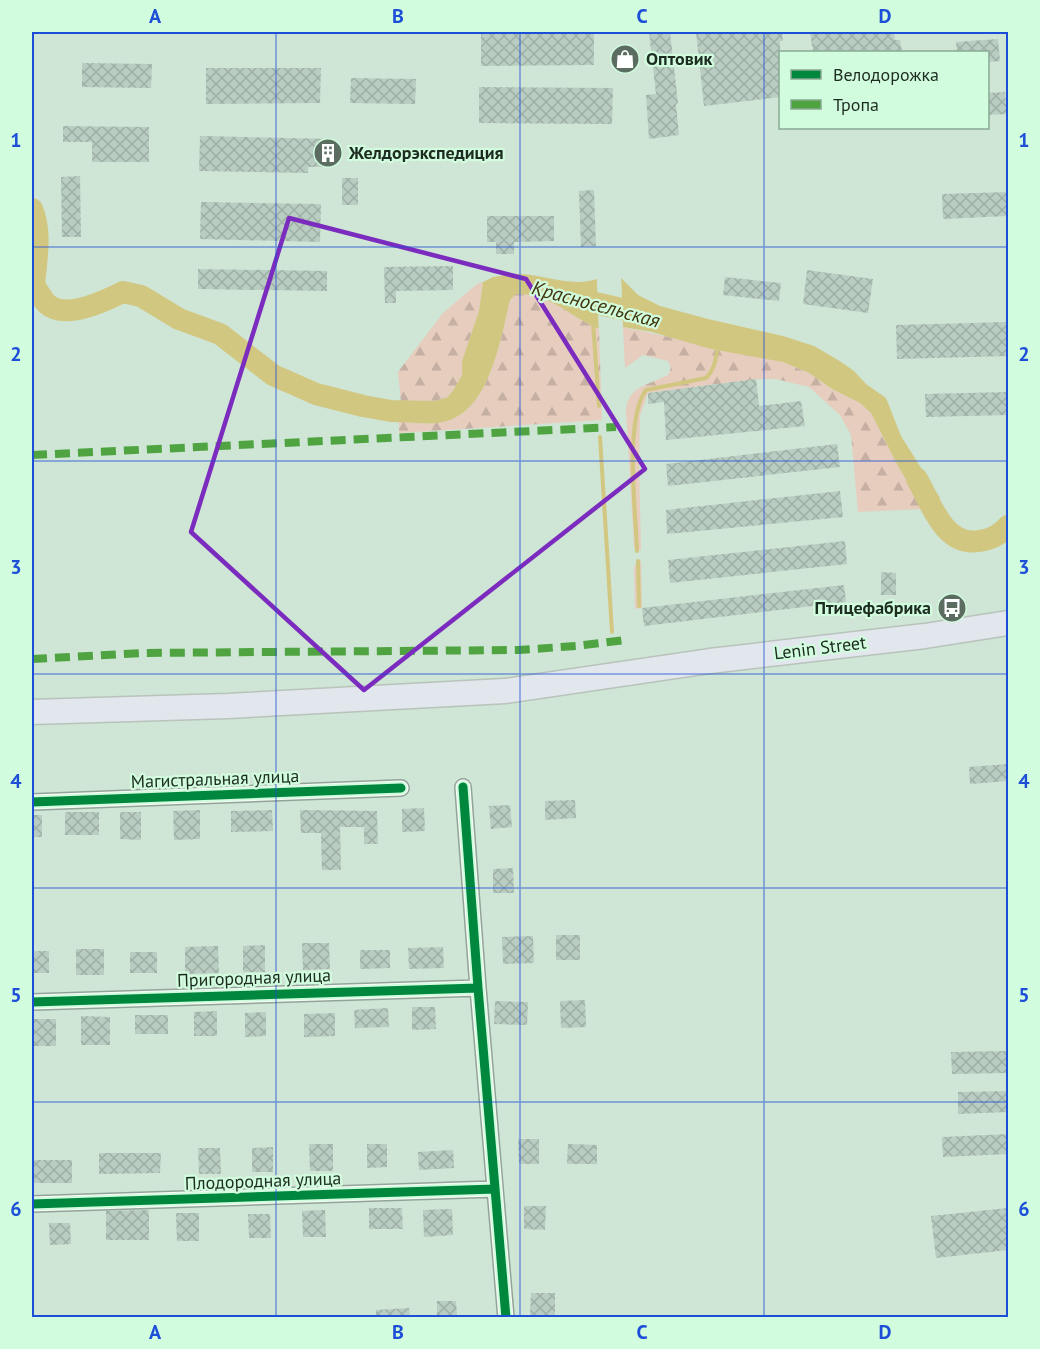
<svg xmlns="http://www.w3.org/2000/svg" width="1040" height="1349" viewBox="0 0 1040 1349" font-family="'PT Sans',sans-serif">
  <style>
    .grass { fill: #e6cdbe }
    .forest { fill: url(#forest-firs) }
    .water { fill: #d2c780 }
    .pier { fill: #cfe5d5 }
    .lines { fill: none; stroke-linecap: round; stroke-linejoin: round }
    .stream { stroke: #d2c780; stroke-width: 4 }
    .river { stroke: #d2c780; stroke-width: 22 }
    .building { fill: url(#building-cross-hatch) }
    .minor-casing { stroke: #92a497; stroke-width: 18 }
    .primary-casing { stroke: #b8c3bb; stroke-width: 27 }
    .minor { stroke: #f8fbf9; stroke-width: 15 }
    .primary { stroke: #e2e7ed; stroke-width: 24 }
    .quiet { stroke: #4fa441; stroke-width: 8; stroke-dasharray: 15 8; stroke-linecap: butt }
    .cycleway-casing { stroke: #d2fcde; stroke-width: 13 }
    .cycleway { stroke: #00873e; stroke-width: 9 }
    .marked { fill: none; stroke: #7b2cbf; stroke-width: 4.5; stroke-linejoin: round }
    .grid { fill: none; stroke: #1d4ed8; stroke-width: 1.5; stroke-opacity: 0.55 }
    .labels { text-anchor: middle; stroke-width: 4.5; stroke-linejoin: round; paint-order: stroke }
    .poi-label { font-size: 18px; font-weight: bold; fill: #1c2c21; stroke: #d2fcde; text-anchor: start }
    .street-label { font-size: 18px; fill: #1c2c21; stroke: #d2fcde }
    .water-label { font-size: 20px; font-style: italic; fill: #41360d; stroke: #d2fcde }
    .neatline { fill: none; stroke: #1d4ed8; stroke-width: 2 }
    .grid-label { font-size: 20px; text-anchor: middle; font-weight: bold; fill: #1d4ed8 }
  </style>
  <defs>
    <pattern id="forest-firs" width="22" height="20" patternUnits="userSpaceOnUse" patternTransform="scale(1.5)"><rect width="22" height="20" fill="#e6cdbe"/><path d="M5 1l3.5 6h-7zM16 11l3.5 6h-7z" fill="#c5b0a3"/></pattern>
    <pattern id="building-cross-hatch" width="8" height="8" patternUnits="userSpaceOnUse" patternTransform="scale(1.5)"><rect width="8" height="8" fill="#b9cdc2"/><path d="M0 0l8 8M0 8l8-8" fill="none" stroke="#9eb0a6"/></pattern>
  </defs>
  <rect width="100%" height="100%" fill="#cfe5d5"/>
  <path class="grass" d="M645 385 648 393 640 416 639 462 641 550H635L634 546 626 410C627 397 633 391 645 385Z
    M638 561H641L642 608 635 609 634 567Z"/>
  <path class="forest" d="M483 282 479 311 462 361V375L454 389 448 397 435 401 401 402 398 372 443 313 477 284Z
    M516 294C553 294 567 315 599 329L602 420 399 433V420C415 423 434 426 450 420 491 405 501 337 510 300Z
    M623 327 783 362 809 373 832 389 860 403 871 413 899 468 924 509 858 512 851 435 840 415 809 387 776 379H756L648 393 645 385 668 375 671 368 668 361 643 355 625 368Z"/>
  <path class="water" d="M514 274C542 273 570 288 597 279L599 329C567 315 552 294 516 294L510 300C501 337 491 405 450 420 434 426 415 423 399 420L401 402 435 401 448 397 454 389 462 375V361L479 311 483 282 493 277Z
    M621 278 638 295 660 306 708 319 783 336 814 346 838 360 854 371 866 384 886 398 901 436 940 498 924 509 899 468 871 413 860 403 832 389 809 373 783 362 711 349 652 332 623 327Z"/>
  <path class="pier" d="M621 278 623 327V330L620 327 618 279Z
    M597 279H600L602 329 599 332Z"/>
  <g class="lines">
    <path class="stream" d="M593 323 599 406
      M600 437 612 632
      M637 551C636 513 624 420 646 390L706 378C715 369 716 358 718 346
      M638 561 639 606"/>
    <path class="river" d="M32 209C42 231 36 261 34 285 38 291 42 299 47 304 65 320 105 301 123 292L141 296 179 319 220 334 273 375 316 394 363 406 391 411 430 412
      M569 297 635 312 651 318
      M917 479C931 503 944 547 979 541 990 540 1001 534 1008 526"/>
  </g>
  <path class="building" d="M481 32H594V65L481 66Z
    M649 32H670L678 103 676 104 679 135 649 139 646 95 656 94Z
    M696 32H782L783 41H780V97L704 106Z
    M810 32H894L895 40H900L902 52H813Z
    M998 39 1000 61 987 62V52H957L956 42Z
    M82 63 152 64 151 88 82 87Z
    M206 68H321L320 103 206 104Z
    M351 78 416 79 415 104 350 103Z
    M479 87 613 88 612 124 479 123Z
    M1005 92 1007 114 987 115V93Z
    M63 126 149 127V162H92V142H63Z
    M200 136 334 139 333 167H308V173L199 171Z
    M80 176 81 237H62L61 177Z
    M342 178H358V205H342Z
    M594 190 596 246 581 247 579 191Z
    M1008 192V216L943 219 942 194Z
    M201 202 321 204 320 242 200 239Z
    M487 216H554V241L514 242V254H496V242H487Z
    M453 266V290L396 291V303H385L384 267Z
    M198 269 327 271V291L198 289Z
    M807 270 873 279 868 313 803 304Z
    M725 277 781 283 779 301 723 295Z
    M1008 322V356L897 359 896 325Z
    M756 379 759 406 801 401 805 426 666 440 664 402 648 404V393Z
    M1008 392V415L926 417 925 394Z
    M837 444 840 467 668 486 666 464Z
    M840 491 843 517 667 534 666 510Z
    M845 541 847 564 670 583 668 560Z
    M881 572 896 573V595H881Z
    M844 585 846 602 644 626 642 608Z
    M1008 764V781L970 784 969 767Z
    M575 800 576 818 545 820V801Z
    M510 805 512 827 491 829 489 806Z
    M424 808 425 831 402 832V809Z
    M200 810V839L174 840 173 811Z
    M272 810 273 831 231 832V811Z
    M300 810 377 811 378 844H364V827H340L341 870H322L321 833H301Z
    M65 812H99V835H65Z
    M120 812H141V840L120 839Z
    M32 815H42V837H32Z
    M513 868 514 893H493V869Z
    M556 935H580V960H556Z
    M533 936 534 963 503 964 502 937Z
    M302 943H329L330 969 303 970Z
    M265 945V972H243V946Z
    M218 946 219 973 185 974V947Z
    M443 947 444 968 409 969 408 948Z
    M76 949H104V975H76Z
    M360 950H390V968L360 969Z
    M32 951H49V973H32Z
    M130 952H157V973H130Z
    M585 1000 586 1027 561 1028 560 1001Z
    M495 1001 528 1002 527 1025 494 1024Z
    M412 1007H435L436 1029 412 1030Z
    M388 1008 389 1027 355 1028 354 1010Z
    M217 1011V1036H194V1012Z
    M266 1012V1036L245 1037V1013Z
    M335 1013V1036L304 1037V1014Z
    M135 1015H168V1034H135Z
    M81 1016 110 1017V1045H81Z
    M32 1019H56V1046H32Z
    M1008 1051V1073L952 1074 951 1052Z
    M1008 1091V1112L958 1114V1092Z
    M1008 1134V1154L943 1157 942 1137Z
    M518 1139H539V1164H519Z
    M309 1144H333V1171H310Z
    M367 1144H387V1167L367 1168Z
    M568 1144 597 1145V1164H567Z
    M273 1147V1172H252V1148Z
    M198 1148H220L221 1174H199Z
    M453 1150 454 1168 419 1170 418 1152Z
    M99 1153H161L160 1173 99 1174Z
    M34 1160H72V1183H34Z
    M524 1206H546L545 1230 524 1229Z
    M369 1208H402L403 1229H369Z
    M1008 1208V1250L936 1258 931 1216Z
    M452 1209 453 1235 424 1237 423 1210Z
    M149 1210V1240H106V1211Z
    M325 1210 326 1237H303L302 1211Z
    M176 1213H199V1241H177Z
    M248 1214H270L271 1238H249Z
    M49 1223H70L71 1244 50 1245Z
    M531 1293H555V1316H530Z
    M437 1301H456L457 1317H437Z
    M409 1308 410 1317H376V1310Z"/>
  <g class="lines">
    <g class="minor-casing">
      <path id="minor" d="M463 787 478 988 506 1318
        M32 802 401 788
        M32 1002 478 988
        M32 1204 495 1189"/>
    </g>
    <g class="primary-casing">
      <path id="primary" d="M32 712 228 706 505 691 710 661 925 636 1008 623"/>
    </g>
    <use href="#minor" class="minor"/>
    <use href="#primary" class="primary"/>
    <path class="quiet" d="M32 455 616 427
      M32 659 143 653 519 650 576 646 626 640"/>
    <g class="cycleway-casing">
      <path id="cycleway" d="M463 787 478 988 506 1318
        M32 802 401 788
        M32 1002 478 988
        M32 1204 495 1189"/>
    </g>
    <use href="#cycleway" class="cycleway"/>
  </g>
  <path class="marked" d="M289 218 526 279 645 469 364 690 191 532Z"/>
  <path class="grid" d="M276 32V1318M520 32V1318M764 32V1318M32 247H1008M32 461H1008M32 674H1008M32 888H1008M32 1102H1008"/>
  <defs>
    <g id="shop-disc" transform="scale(1.5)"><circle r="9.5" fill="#5b6d60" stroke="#d2fcde"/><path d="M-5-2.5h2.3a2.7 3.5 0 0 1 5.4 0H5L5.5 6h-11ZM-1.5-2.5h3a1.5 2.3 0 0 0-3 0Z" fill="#fff"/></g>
    <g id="building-disc" transform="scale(1.5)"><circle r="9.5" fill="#5b6d60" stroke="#d2fcde"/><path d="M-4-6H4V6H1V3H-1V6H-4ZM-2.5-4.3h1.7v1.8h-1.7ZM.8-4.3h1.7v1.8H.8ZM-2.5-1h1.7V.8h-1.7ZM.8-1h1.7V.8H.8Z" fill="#fff"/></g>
    <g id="bus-disc" transform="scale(1.5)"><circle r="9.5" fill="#5b6d60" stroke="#d2fcde"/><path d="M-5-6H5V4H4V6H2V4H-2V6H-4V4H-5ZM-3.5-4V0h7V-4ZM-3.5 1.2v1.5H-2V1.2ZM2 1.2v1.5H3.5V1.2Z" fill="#fff"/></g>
  </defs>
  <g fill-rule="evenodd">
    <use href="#shop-disc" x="625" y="59"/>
    <use href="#building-disc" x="328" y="153"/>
    <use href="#bus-disc" x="952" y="608"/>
  </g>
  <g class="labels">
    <g class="poi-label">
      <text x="646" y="65">Оптовик</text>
      <text x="349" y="159">Желдорэкспедиция</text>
      <text x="931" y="614" text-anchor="end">Птицефабрика</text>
    </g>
    <g class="street-label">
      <text transform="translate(820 648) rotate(-7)" y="6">Lenin Street</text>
      <text transform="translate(215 779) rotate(-2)" y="6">Магистральная улица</text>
      <text transform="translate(254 978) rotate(-2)" y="6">Пригородная улица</text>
      <text transform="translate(263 1181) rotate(-2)" y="6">Плодородная улица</text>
    </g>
    <g class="water-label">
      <text transform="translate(596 304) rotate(15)" y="7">Красносельская</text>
    </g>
  </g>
  <rect width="1040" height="1349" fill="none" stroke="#d2fcde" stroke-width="66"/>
  <rect x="779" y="51" width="210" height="78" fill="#d2fcde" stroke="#89a992" stroke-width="1.5"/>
  <rect x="791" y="70" width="30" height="9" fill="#00873e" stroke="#89a992" stroke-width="1.5"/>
  <text x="833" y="81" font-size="18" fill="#1c2c21">Велодорожка</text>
  <rect x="791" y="100" width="30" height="9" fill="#4fa441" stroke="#89a992" stroke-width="1.5"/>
  <text x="833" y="111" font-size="18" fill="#1c2c21">Тропа</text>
  <rect x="33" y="33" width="974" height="1283" class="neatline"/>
  <g class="grid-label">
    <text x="155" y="23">A</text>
    <text x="398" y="23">B</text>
    <text x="642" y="23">C</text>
    <text x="885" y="23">D</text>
    <text x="16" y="147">1</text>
    <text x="1024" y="147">1</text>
    <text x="16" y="361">2</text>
    <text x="1024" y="361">2</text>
    <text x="16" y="574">3</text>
    <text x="1024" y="574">3</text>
    <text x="16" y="788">4</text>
    <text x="1024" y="788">4</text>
    <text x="16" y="1002">5</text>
    <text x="1024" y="1002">5</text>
    <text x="16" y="1216">6</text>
    <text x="1024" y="1216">6</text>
    <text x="155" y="1339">A</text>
    <text x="398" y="1339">B</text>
    <text x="642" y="1339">C</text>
    <text x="885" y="1339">D</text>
  </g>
</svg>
